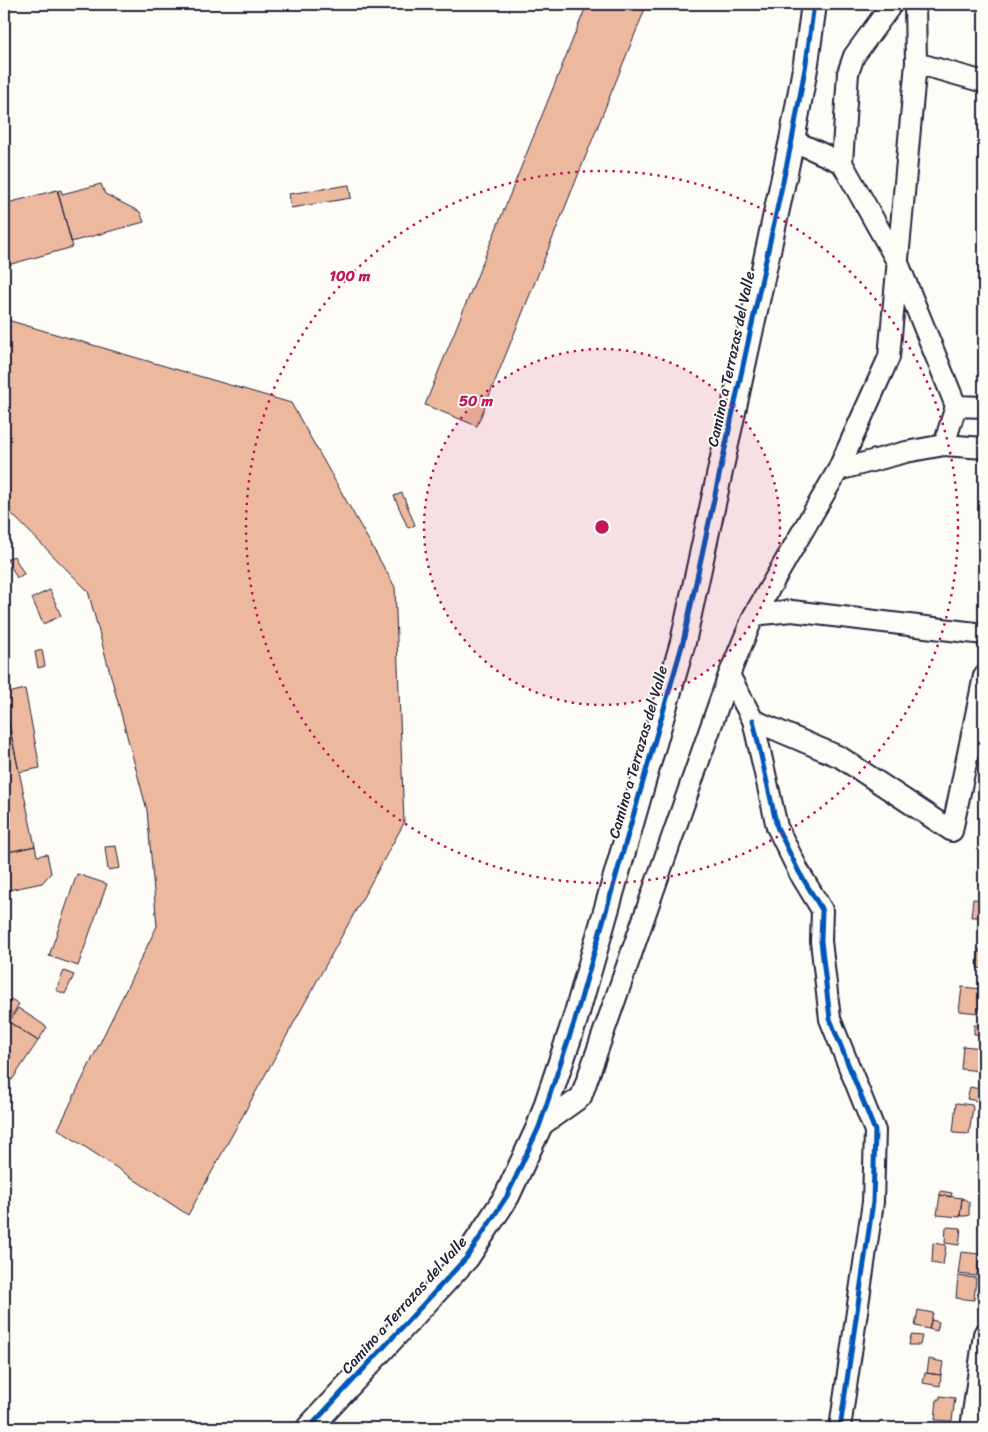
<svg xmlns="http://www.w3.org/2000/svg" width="988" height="1432" viewBox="0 0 988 1432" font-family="Sriracha,sans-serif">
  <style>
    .building { fill: #ecb99e; stroke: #22223b }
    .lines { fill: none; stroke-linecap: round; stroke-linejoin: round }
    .minor-casing { stroke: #22223b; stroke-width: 24 }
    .tertiary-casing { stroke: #22223b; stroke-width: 28 }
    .minor { stroke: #fdfcf7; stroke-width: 20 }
    .tertiary { stroke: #fdfcf7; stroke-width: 24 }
    .cycleway-casing { stroke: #fdfcf7; stroke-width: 8 }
    .cycleway { stroke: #0057b8; stroke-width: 5 }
    .ring { fill: none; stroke: #c2185b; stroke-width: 2.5; stroke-dasharray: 2.5 5 }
    .labels { text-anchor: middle; stroke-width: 4; stroke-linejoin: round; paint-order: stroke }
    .street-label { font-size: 15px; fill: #22223b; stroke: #fdfcf7 }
    .centre { fill: #c2185b; stroke: #fdfcf7; stroke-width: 2.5 }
    .ring-label { font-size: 15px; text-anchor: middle; font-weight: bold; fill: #c2185b; stroke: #fdfcf7; stroke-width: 4; stroke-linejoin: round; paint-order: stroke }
  </style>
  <rect width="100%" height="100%" fill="#fdfcf7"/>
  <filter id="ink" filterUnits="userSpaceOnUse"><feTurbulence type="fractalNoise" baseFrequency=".02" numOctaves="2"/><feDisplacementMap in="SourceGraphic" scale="10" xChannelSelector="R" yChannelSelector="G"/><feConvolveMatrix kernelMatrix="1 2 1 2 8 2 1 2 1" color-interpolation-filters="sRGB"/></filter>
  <g filter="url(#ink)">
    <path class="building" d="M587 4H647L477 426 425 405Z
      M101 184 105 194 140 212 144 222 71 242 58 191 61 190 62 194Z
      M349 185 351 198 291 208 289 194Z
      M57 190 73 247 4 266V204Z
      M4 319 291 403 395 587 404 823 188 1215 58 1129 157 926 147 810 88 591 4 506Z
      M402 493 415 525 408 528 394 496Z
      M14 556 24 574 17 578 7 559Z
      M50 590 61 616 43 624 32 598Z
      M42 650 45 666 38 668 35 652Z
      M25 689 40 768 19 772 7 715 4 716V694Z
      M7 715 35 846 4 853V716Z
      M35 846 37 856 47 854 51 873 42 883 4 891V853Z
      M116 846 120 868 108 870 105 847Z
      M77 874 107 884 78 966 49 956Z
      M973 899 984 900V917H971Z
      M979 949 984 950V969L977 968Z
      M64 971 74 975 65 994 56 990Z
      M962 987 982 989 979 1013 959 1011Z
      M11 999 19 1004 8 1021 4 1018V1010Z
      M18 1008 47 1027 38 1041 9 1022Z
      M9 1022 38 1041 12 1080 4 1075V1030Z
      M974 1025 984 1026V1035L974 1034Z
      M963 1046 983 1048 981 1071 961 1069Z
      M970 1087 984 1090V1102L967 1099Z
      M956 1103 972 1105 973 1108 969 1134 953 1133Z
      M940 1191 952 1193 951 1197 940 1195Z
      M940 1195 962 1198 960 1217 937 1215Z
      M962 1198 969 1202V1215L966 1216H960Z
      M946 1227 961 1228 959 1245 945 1243Z
      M933 1243 946 1245 943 1265 932 1263Z
      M961 1252 979 1254 977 1276 958 1274Z
      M958 1276 976 1278 974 1300 956 1298Z
      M918 1310 933 1313 929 1329 915 1326Z
      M931 1320 939 1322 937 1331 929 1329Z
      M911 1335 922 1336 920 1345H909Z
      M929 1359 943 1362 941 1375 927 1373Z
      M925 1373 941 1375 940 1386 923 1383Z
      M940 1396 955 1398 952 1421 935 1420 937 1399H940Z"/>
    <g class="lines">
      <g class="minor-casing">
        <path id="minor" d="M916 63 984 82
          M792 140 842 163 848 73 854 56 892 4
          M842 163 898 263 956 406 984 407
          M944 445 956 406
          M838 470 889 357 916 63 915 4
          M754 615 792 611 984 634
          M729 675 753 720 840 757 952 831 984 676
          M753 720 777 827 799 872 822 910 821 941 830 1019 875 1131 873 1202 840 1428
          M539 1127 581 1097 729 675 754 615 838 470 906 452 944 445 984 448
          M971 1428 984 1334"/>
      </g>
      <g class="tertiary-casing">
        <path id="tertiary" d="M309 1428 467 1257 507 1196 539 1127 574 1023 683 642 792 140 806 63 814 4"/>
      </g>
      <use href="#minor" class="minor"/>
      <use href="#tertiary" class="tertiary"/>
      <g class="cycleway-casing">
        <path id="cycleway" d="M753 720 777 827 799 872 822 910 821 941 830 1019 875 1131 873 1202 840 1428
          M309 1428 467 1257 507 1196 539 1127 574 1023 683 642 792 140 806 63 814 4"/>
      </g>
      <use href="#cycleway" class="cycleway"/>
    </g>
  </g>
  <circle cx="602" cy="527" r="178" fill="#c2185b" fill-opacity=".12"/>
  <g class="ring">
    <circle cx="602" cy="527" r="178"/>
    <circle cx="602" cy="527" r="356"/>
  </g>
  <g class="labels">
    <g class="street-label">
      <text transform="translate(731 359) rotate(-78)" y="5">Camino a Terrazas del Valle</text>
      <text transform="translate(638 752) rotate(-74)" y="5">Camino a Terrazas del Valle</text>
      <text transform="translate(404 1305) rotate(-48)" y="5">Camino a Terrazas del Valle</text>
    </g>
  </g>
  <circle cx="602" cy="527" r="8" class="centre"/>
  <g class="ring-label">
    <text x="350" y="281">100 m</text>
    <text x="476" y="406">50 m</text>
  </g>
  <rect width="988" height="1432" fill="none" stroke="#fdfcf7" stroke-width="20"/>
  <rect x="10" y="10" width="968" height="1412" fill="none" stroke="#22223b" stroke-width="2" filter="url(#ink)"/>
</svg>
